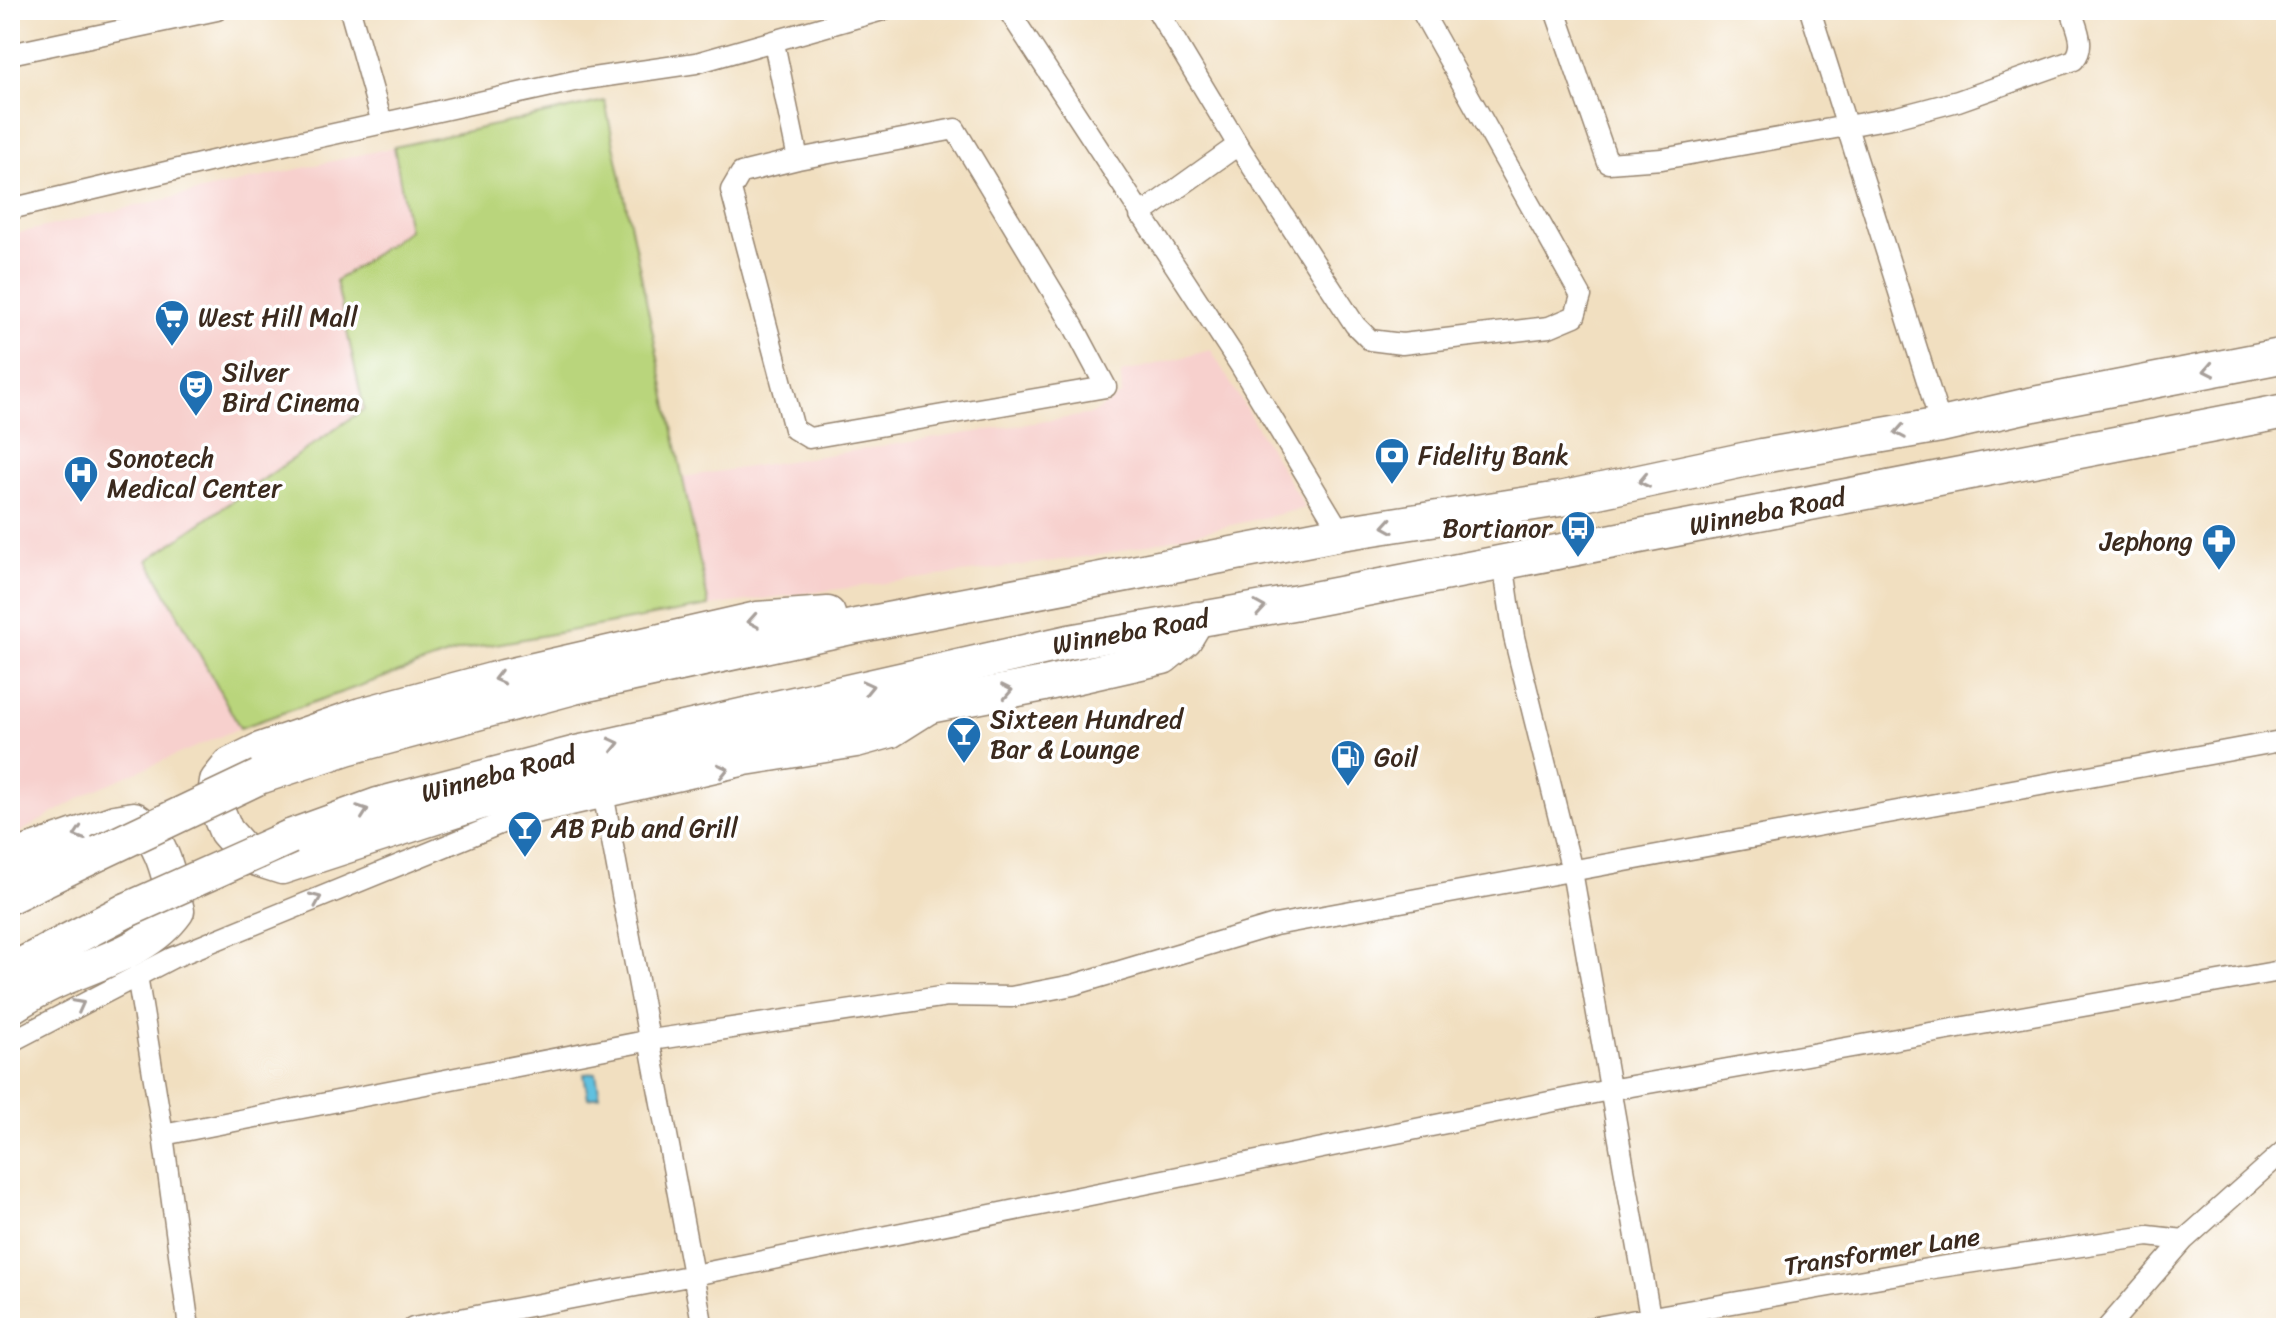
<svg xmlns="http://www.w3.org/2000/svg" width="2296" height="1338" viewBox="0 0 2296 1338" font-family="Sriracha,sans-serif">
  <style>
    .built { fill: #f7d0cd }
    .green { fill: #b9d57c; stroke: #7a804d; stroke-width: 2 }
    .water { fill: #61c1e0; stroke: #4e767f; stroke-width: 2 }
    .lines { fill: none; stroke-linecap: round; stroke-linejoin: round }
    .minor-casing { stroke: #96846f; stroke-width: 23 }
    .trunk-casing { stroke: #96846f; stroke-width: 37 }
    .minor { stroke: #fff; stroke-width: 20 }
    .trunk { stroke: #fff; stroke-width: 34 }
    .trunk-bridge-casing { stroke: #96846f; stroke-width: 37; stroke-linecap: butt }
    .trunk-bridge { stroke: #fff; stroke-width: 34 }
    .oneway { stroke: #a79f9a }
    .labels { text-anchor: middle; stroke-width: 7; stroke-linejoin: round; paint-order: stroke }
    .poi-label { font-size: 26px; fill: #3b2a1e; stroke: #fff; text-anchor: start }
    .street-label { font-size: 26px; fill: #3b2a1e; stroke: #fff }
  </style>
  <rect width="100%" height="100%" fill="#fff"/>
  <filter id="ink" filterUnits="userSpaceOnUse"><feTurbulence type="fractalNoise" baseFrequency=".0125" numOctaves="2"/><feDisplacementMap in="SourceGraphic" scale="16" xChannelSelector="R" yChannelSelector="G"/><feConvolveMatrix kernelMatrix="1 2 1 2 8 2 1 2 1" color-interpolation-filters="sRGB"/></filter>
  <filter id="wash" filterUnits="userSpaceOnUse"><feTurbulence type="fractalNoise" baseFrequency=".006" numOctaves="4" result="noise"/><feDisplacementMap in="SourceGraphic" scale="32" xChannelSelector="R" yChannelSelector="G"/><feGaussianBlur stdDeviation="1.8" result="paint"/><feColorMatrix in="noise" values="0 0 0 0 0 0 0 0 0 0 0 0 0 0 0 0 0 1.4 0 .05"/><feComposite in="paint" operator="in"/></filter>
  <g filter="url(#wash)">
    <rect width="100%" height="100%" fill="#f1dfc0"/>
    <path class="built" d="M394 147 410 230 336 281 365 409 148 560 240 728 94 790 10 838V235Z
      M1211 350 1305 508 1107 554 709 606 683 477 1092 414 1122 394 1121 373Z"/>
    <path class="green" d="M605 101 709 606 462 650 240 728 148 560 364 409 336 281 409 230 394 147Z"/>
    <path class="water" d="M596 1073 600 1096 588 1098 584 1074Z"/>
  </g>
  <g filter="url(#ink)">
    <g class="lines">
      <g class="minor-casing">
        <path id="minor" d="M350 10 382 123
          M1008 10 1240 365 1341 533
          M1157 10 1238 145 1355 325 1370 340 1402 344 1549 327 1575 316 1581 296 1421 10
          M1555 10 1608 163 1662 159 1897 117 1958 101 2074 60C2087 45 2076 27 2071 10
          M1810 10 1941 425
          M774 43 798 159
          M10 54 217 10
          M955 129 1074 327 1106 387 809 438 794 429 731 190 741 173 798 159Z
          M10 209 238 155 579 80 696 63 883 10
          M1140 215 1238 145
          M1503 562 1514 637 1572 871 1652 1328
          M604 798 703 1328
          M137 975 163 1135 189 1328
          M10 1042 172 958 514 818 746 765 857 747 893 737 931 713
          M163 1135 651 1040 947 996 1011 997 1073 985 1275 925 2286 740
          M413 1328 694 1275 1609 1090 2286 970
          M1590 1328 1927 1269 2148 1236 2184 1240
          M2107 1328 2184 1240 2286 1149"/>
      </g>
      <g class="trunk-casing">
        <g id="trunk">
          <path d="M828 614 757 619 503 677 361 715 260 750 230 765 217 781 214 802 226 831 248 856 282 867 478 803 600 774 725 753 856 720 1044 684 1163 657 1185 639 1197 619"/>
          <path d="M259 777 346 748 574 687 856 626 1341 533 1560 499 1762 456 1941 425 2029 405 2286 355"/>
          <path id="s1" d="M290 837 378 805 581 752 1069 642 1298 602 2286 411"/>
          <path d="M10 859 115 822 134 819C163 837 170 880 177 911 149 951 97 962 54 982 39 989 24 998 10 1007"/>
          <path d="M10 896 99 853"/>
          <path d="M10 971 127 910"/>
        </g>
      </g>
      <use href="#minor" class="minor"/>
      <use href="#trunk" class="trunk"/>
      <g class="trunk-bridge-casing">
        <path id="trunk-bridge" d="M99 853 259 777
          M127 910 290 837"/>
      </g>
      <use href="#trunk-bridge" class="trunk-bridge"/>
    </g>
    <defs><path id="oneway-chevron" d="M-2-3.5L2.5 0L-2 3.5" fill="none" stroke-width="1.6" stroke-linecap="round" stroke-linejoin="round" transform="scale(2)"/></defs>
    <g class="oneway">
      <use href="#oneway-chevron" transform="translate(2209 370) rotate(169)"/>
      <use href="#oneway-chevron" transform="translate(1900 432) rotate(170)"/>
      <use href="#oneway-chevron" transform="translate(1644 481) rotate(168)"/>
      <use href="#oneway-chevron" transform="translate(1388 526) rotate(171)"/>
      <use href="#oneway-chevron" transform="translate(1260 608) rotate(-9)"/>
      <use href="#oneway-chevron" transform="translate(753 621) rotate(170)"/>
      <use href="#oneway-chevron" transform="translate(499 678) rotate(166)"/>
      <use href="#oneway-chevron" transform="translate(868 687) rotate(-13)"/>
      <use href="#oneway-chevron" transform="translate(1007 691) rotate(-11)"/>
      <use href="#oneway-chevron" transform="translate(614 744) rotate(-13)"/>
      <use href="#oneway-chevron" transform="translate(723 770) rotate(-13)"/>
      <use href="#oneway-chevron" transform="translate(363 811) rotate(-20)"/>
      <use href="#oneway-chevron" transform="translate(79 834) rotate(162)"/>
      <use href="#oneway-chevron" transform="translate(316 899) rotate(-23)"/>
      <use href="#oneway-chevron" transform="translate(79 1005) rotate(-28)"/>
    </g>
  </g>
  <defs>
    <g id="supermarket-pin" transform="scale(1.8)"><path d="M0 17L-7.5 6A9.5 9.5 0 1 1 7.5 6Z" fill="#1f6fb2" stroke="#fff"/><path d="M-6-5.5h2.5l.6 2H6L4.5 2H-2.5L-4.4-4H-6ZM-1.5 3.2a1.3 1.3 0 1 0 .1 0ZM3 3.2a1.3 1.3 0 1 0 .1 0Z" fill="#fff"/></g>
    <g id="theatre-pin" transform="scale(1.8)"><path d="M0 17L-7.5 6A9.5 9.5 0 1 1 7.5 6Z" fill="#1f6fb2" stroke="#fff"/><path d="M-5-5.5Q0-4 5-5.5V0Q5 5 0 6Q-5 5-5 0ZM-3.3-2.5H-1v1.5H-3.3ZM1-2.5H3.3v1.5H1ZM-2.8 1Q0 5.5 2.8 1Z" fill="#fff"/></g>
    <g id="bank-pin" transform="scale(1.8)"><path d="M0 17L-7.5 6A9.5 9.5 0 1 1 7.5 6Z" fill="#1f6fb2" stroke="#fff"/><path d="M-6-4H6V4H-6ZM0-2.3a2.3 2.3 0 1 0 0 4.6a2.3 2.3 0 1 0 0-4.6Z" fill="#fff"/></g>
    <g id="hospital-pin" transform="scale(1.8)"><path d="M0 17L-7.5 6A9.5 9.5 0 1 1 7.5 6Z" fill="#1f6fb2" stroke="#fff"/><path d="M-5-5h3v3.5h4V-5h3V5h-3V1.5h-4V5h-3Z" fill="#fff"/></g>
    <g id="bus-pin" transform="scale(1.8)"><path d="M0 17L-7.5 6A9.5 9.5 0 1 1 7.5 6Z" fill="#1f6fb2" stroke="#fff"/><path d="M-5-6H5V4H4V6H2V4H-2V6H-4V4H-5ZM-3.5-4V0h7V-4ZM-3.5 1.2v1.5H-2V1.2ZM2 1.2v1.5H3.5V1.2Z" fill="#fff"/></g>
    <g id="pharmacy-pin" transform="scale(1.8)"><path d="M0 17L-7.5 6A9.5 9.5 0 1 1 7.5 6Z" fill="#1f6fb2" stroke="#fff"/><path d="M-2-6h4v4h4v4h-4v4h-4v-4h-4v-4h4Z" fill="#fff"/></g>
    <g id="bar-pin" transform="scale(1.8)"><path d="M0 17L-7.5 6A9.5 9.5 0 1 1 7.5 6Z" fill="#1f6fb2" stroke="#fff"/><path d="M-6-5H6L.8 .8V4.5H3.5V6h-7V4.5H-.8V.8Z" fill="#fff"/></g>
    <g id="fuel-pin" transform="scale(1.8)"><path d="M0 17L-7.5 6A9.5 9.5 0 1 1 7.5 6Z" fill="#1f6fb2" stroke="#fff"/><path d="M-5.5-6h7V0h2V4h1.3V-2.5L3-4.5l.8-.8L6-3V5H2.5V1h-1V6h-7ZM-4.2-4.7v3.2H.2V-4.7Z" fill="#fff"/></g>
  </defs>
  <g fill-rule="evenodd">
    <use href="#supermarket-pin" x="172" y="317"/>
    <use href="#theatre-pin" x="196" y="387"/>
    <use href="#bank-pin" x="1392" y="455"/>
    <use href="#hospital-pin" x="81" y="473"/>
    <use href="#bus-pin" x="1578" y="528"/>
    <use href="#pharmacy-pin" x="2219" y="541"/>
    <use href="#bar-pin" x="964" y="734"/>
    <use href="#fuel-pin" x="1348" y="757"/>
    <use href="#bar-pin" x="525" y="828"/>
  </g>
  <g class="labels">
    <g class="poi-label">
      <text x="198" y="326">West Hill Mall</text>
      <text x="222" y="381">Silver<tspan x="222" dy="30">Bird Cinema</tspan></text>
      <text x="1418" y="464">Fidelity Bank</text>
      <text x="107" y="467">Sonotech<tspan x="107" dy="30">Medical Center</tspan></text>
      <text x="1552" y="537" text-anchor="end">Bortianor</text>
      <text x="2193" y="550" text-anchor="end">Jephong</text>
      <text x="990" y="728">Sixteen Hundred<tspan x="990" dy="30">Bar &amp; Lounge</tspan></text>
      <text x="1374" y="766">Goil</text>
      <text x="551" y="837">AB Pub and Grill</text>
    </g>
    <g class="street-label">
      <text dy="9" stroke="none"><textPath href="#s1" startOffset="1514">Winneba Road</textPath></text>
      <text dy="9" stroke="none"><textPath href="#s1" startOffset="866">Winneba Road</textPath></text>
      <text dy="9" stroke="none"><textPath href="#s1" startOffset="218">Winneba Road</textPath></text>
      <text transform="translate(1882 1251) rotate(-9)" y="9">Transformer Lane</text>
    </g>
  </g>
  <rect width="2296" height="1338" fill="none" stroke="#fff" stroke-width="40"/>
</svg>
